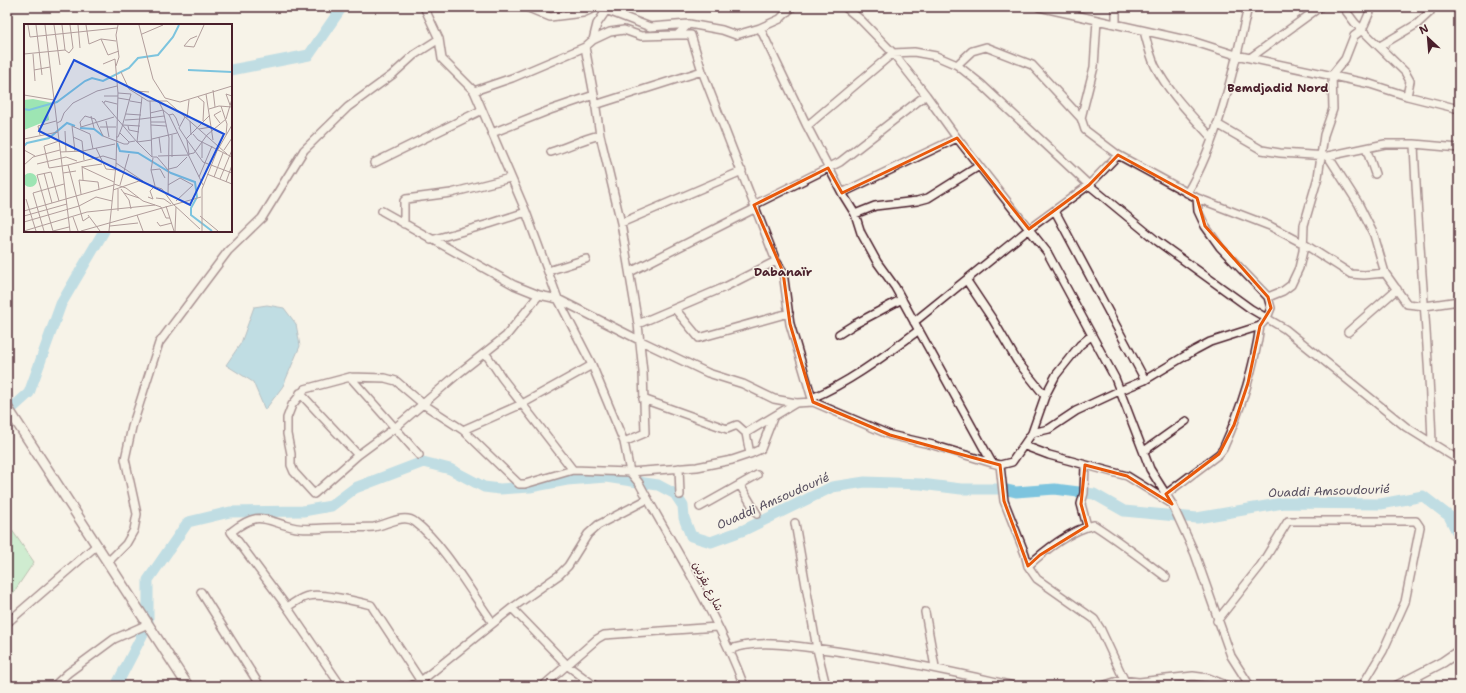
<svg xmlns="http://www.w3.org/2000/svg" width="1466" height="693" viewBox="0 0 1466 693" font-family="'Shantell Sans','Playpen Sans Arabic',sans-serif">
  <style>
    .green { fill: #9de5b3; stroke: #74826f }
    .water { fill: #7dc4de; stroke: #698296 }
    .lines { fill: none; stroke-linecap: round; stroke-linejoin: round }
    .river { stroke: #7dc4de; stroke-width: 11 }
    .minor-casing { stroke: #4a1f2b; stroke-width: 10 }
    .tertiary-casing { stroke: #4a1f2b; stroke-width: 12 }
    .minor { stroke: #f7f3e8; stroke-width: 7 }
    .tertiary { stroke: #f7f3e8; stroke-width: 9 }
    .marked { fill: none; stroke: #e8590c; stroke-width: 3; stroke-linejoin: round }
    .labels { text-anchor: middle; stroke-width: 3; stroke-linejoin: round; paint-order: stroke }
    .street-label { font-size: 11px; fill: #4a1f2b; stroke: #f7f3e8 }
    .neighbourhood-label { font-size: 12px; font-weight: bold; fill: #4a1f2b; stroke: #f7f3e8 }
    .water-label { font-size: 12px; font-style: italic; fill: #595161; stroke: #f7f3e8 }
    .inset-river { fill: none; stroke: #7dc4de; stroke-width: 2 }
    .inset-road { fill: none; stroke: #b29e9c; stroke-width: 1 }
    .view { fill: #1d4ed8; fill-opacity: 0.15; stroke: #1d4ed8; stroke-width: 2 }
    .inset-edge { fill: none; stroke: #4a1f2b; stroke-width: 2 }
  </style>
  <rect width="100%" height="100%" fill="#f7f3e8"/>
  <filter id="ink" filterUnits="userSpaceOnUse"><feTurbulence type="fractalNoise" baseFrequency=".025" numOctaves="2"/><feDisplacementMap in="SourceGraphic" scale="8" xChannelSelector="R" yChannelSelector="G"/><feConvolveMatrix kernelMatrix="1 2 1 2 8 2 1 2 1" color-interpolation-filters="sRGB"/></filter>
  <g filter="url(#ink)">
    <path class="green" d="M7 523 34 562 7 602Z"/>
    <path class="water" d="M267 305 284 308 296 324 300 346 283 386 265 410 253 382 226 365 241 343 254 307Z"/>
    <g class="lines">
      <path class="river" d="M231 70 309 55 342 7
        M7 413 29 393 61 304 104 231
        M116 686 148 624V580L188 522 230 512 303 511 331 506 355 488 423 462 450 469 484 487 500 489 530 487 567 480 606 477 658 485 675 494 683 506 684 518 691 536 711 542 744 530 832 487 865 482 921 484 961 489H1003L1016 492 1055 489 1094 494 1124 511 1197 518 1283 503 1381 504 1423 496 1449 516 1459 536"/>
      <g class="minor-casing">
        <path id="minor" d="M424 7 439 39 442 59 474 91 526 212 558 299 592 365 624 442 630 472 639 483C675 550 718 615 744 686
          M526 7 550 17 583 13 597 7
          M598 7 650 27 689 24 722 30 736 35 760 28 780 19 792 7
          M845 7 861 20 893 53 926 95 957 138 1047 252 1115 378 1150 469 1172 504 1195 554 1231 656 1250 686
          M1039 7 1195 42 1236 55 1370 84 1407 96 1459 109
          M1116 7V24
          M1343 7 1355 23 1405 72 1410 81 1407 96
          M689 24 677 35H691L702 71 776 261 783 272 790 324 813 402 890 435 933 445 992 463
          M760 28 807 126 842 193 855 214 861 233 877 262 895 287 992 463 1000 465 1012 462 1032 433 1045 396 1056 375 1080 345 1092 335
          M1144 31C1147 42 1150 55 1155 66 1169 93 1192 116 1212 138
          M593 40 597 24 608 8
          M1380 46 1417 24 1430 12
          M585 47 593 40 610 32 624 30 641 36 677 35
          M1250 58 1320 7
          M957 65 972 51 986 47 1032 65 1081 118
          M474 91 512 78 585 47 594 95 600 135 621 223 638 324 643 372 645 433 624 442
          M595 105 702 71
          M1217 124 1262 150 1280 153 1328 156 1385 144H1414L1459 148
          M807 126 893 53 914 52 936 56 957 65 981 84 1089 185 1157 241 1251 309 1285 329 1406 427 1459 460
          M492 133 550 110 594 95
          M1414 144C1418 243 1429 343 1432 443
          M1366 148 1375 174
          M551 152C568 147 582 139 600 135
          M1328 156 1358 203 1374 235 1385 273
          M374 163 482 110
          M842 193 957 138
          M1187 193C1219 139 1234 68 1248 7
          M1197 198 1270 226 1304 244 1351 274 1364 275 1385 273 1407 304 1425 306 1459 301
          M754 205 840 162 926 95
          M382 211 514 285 539 295 558 299 641 341 708 373 743 384 774 399 796 403 813 402
          M1055 211 1145 380
          M855 214 875 206 917 201 928 198 979 166
          M621 223 742 171
          M404 224V201L406 199 451 193 510 178
          M431 240 489 224 526 212
          M548 271 586 259
          M630 272 756 208
          M967 281 993 320 1017 361 1045 396
          M539 295 506 336 459 373 396 427 358 455 314 494 294 472 291 465V454L287 434V418L292 405 305 389 350 377 385 378 396 381 423 404 463 430 519 484H525L573 470 630 472 697 467 732 460 750 454 746 433
          M1268 297 1283 291 1291 285 1299 268 1303 251 1304 225 1318 177 1324 135 1333 109 1332 75 1345 59 1354 36 1362 30 1372 7
          M675 309 699 338 789 313
          M914 322 1029 229 1089 185 1118 155
          M638 324 725 287 776 261
          M1348 332 1397 289
          M839 334 855 324 902 299
          M486 354 502 378 573 470
          M350 377 419 455
          M300 393 358 455
          M812 398C852 381 885 355 919 330
          M643 399 727 429 737 425 746 433 796 403
          M463 430 522 404 592 365
          M1032 433 1049 429 1076 411 1119 391 1145 380 1195 350 1210 342 1260 326 1267 318 1271 308 1268 297 1220 247 1205 226 1198 211 1197 198 1118 155 1085 130 1081 118 1094 67 1097 20
          M1025 446 1049 455 1127 476 1172 504
          M1144 451 1186 421
          M750 454 761 449 773 418
          M1000 465 1004 501 1025 554 1028 566 1037 579 1094 619 1101 630 1127 686
          M1085 465 1084 493 1081 504 1087 526
          M679 468 680 495
          M740 485 757 514
          M1166 494 1219 454 1223 449C1241 409 1254 369 1260 326
          M700 507 757 475
          M795 523 817 649 826 686
          M108 562 126 544 134 530 137 514 125 459 132 427 159 343 228 251 262 218 304 150 348 107 392 75 414 55 439 39
          M1028 566C1044 551 1072 529 1094 525 1119 541 1142 559 1166 577
          M201 592 260 686
          M287 607C294 603 301 597 309 596 321 593 359 602 371 605L424 686
          M512 608 568 666 595 686
          M925 612 935 667
          M1217 621 1261 565 1288 521H1416L1420 527 1405 602 1383 651 1362 686
          M7 623 97 545
          M729 650C754 639 787 645 813 648 880 656 945 670 1010 685
          M54 686 68 673 114 639 148 624
          M341 686 287 607 231 532C259 510 263 520 292 527 303 530 315 529 326 528 342 527 358 528 374 527 386 525 404 513 415 522 443 543 472 594 493 623
          M411 686 421 681 512 608 559 575 568 566 588 534 598 525 648 499
          M543 686 597 639 604 635 717 627
          M1102 686 1121 680 1139 682 1193 676 1208 678 1228 686"/>
      </g>
      <g class="tertiary-casing">
        <path id="tertiary" d="M7 407 188 686
          M1397 686 1443 662 1459 651"/>
      </g>
      <use href="#minor" class="minor"/>
      <use href="#tertiary" class="tertiary"/>
    </g>
  </g>
  <path d="M0 0H1466V693H0ZM957 138 1029 229 1089 185 1118 155 1197 198 1205 226 1268 297 1271 308 1260 326 1248 383 1234 425 1219 454 1166 494 1172 504 1127 476 1085 465 1081 504 1087 526 1040 555 1028 566 1004 501 1000 465 890 435 813 402 790 324 783 272 754 205 828 168 842 193Z" fill="#f7f3e8" fill-opacity=".55" fill-rule="evenodd"/>
  <path class="marked" d="M957 138 1029 229 1089 185 1118 155 1197 198 1205 226 1268 297 1271 308 1260 326 1248 383 1234 425 1219 454 1166 494 1172 504 1127 476 1085 465 1081 504 1087 526 1040 555 1028 566 1004 501 1000 465 890 435 813 402 790 324 783 272 754 205 828 168 842 193Z"/>
  <g class="labels">
    <g class="street-label">
      <text transform="translate(708 586) rotate(63)" y="4">شارع بقرتين</text>
    </g>
    <g class="neighbourhood-label">
      <text x="1278" y="92">Bemdjadid Nord</text>
      <text x="783" y="276">Dabanaïr</text>
    </g>
    <g class="water-label">
      <text transform="translate(1329 491) rotate(-2)" y="4">Ouaddi Amsoudourié</text>
      <text transform="translate(773 501) rotate(-24)" y="4">Ouaddi Amsoudourié</text>
    </g>
  </g>
  <g transform="translate(24 24)">
    <rect width="208" height="208" fill="#f7f3e8"/>
    <path d="M9 75 29 79 24 88 25 96 0 106V76ZM-1 156a7 7 0 1 1 14 0a7 7 0 1 1-14 0Z" fill="#9de5b3"/>
    <path class="inset-river" d="M164 46 208 48M0 85 5 86 33 78 61 57 68 54 79 57 105 44 114 34 134 31 149 13 155 1M56 104 70 105 79 112M93 119 96 127 114 129 147 149 171 158 173 173 167 184V191L188 207M0 122 3 119 25 114 43 99 51 102"/>
    <path class="inset-road" d="M4 1 6 13 93 4M12 1 18 51M21 1 46 207M30 1 36 41M38 1 41 26 45 29 49 24 46 1M54 1 56 24M62 1 65 20 77 15 92 17M115 1 129 55 141 74 156 78 208 62M118 10 139 1M173 12 166 15 160 22 170 23 180 1M77 15 84 31 95 27M0 30 41 26M9 30 11 57M79 40 91 35 94 69 92 141 85 207M92 42 95 33 92 11 94 1M10 46 26 43M97 48 105 65 124 77H143L203 130M189 66 191 83M111 67 125 68M182 70 189 116M0 71 30 76M80 72H94M118 73 113 118 128 133M174 73 180 78 179 97M94 74 106 76M134 76 139 86 145 114 144 171M78 77 113 118M106 77 118 79M126 77 128 133H133L144 146M80 79 81 77 93 80M206 81 202 70 208 72M197 82 203 100 202 111M185 85 195 82 208 83M126 89 139 86 145 91 179 161M102 90 117 91M145 91 149 90 152 94 155 102M61 92 71 95 79 112 100 120H104L105 118M61 92 56 98 57 103 90 93M67 92 70 104M163 94 165 76M117 95 140 92M101 96 117 95M82 97 85 113M166 97 167 111M127 98H141M33 99 37 97 40 89 49 79 73 67 93 62M196 99 190 91 197 87M99 101 116 102M127 101 142 102M104 102 105 106 115 108M76 103H92M175 105 187 103M41 107 42 128M96 109 105 118 111 117M169 110 174 116 208 133M16 111 14 102 32 97M148 111V133M49 113 58 117 60 136M92 113H94L98 103 107 70 94 69M135 113 137 129M0 115 34 108M128 115 153 109M162 115 186 91M163 116 179 138 208 149M35 117 20 122 25 144 44 141 59 197 65 193M113 118 128 116M178 119V134M72 124 82 145 92 146M0 126 11 132M200 126 208 114M51 127 48 102 66 110 69 125M36 128 59 127 91 120M165 130 170 129 183 111 202 95 208 75M134 132 165 131 163 116 155 104 161 93M92 139 119 157M13 140 42 133 53 137M0 141 9 133 36 126M44 141 79 132 92 136M58 142 59 156M58 143 90 158M58 143 78 140M145 145 153 143 163 133M127 146 136 145 141 154M20 149 28 179 35 177M39 149 52 147M183 150 208 160M175 153 188 122M190 153 199 129M196 155 208 126M202 158 208 141M90 160 102 164 119 177 131 181M96 161 105 130M144 161 156 154 169 161 152 177M97 165 105 176 107 185M89 166 115 157 138 165 149 180 176 205M100 169 115 174M57 170 55 156 74 158 75 165M124 173 129 175 126 167 131 162 127 146 129 134M132 174 140 175 147 180M2 175 12 207M142 182 150 207M0 187 28 179M94 187V165M64 191 76 207M113 191 119 207M0 192 43 180M176 192 194 207M49 193 54 207M0 198 55 182 72 173 88 177M133 198 136 202 148 199M86 202 114 199M45 203 29 207 13 151 27 148 35 177 90 161M0 207 63 188 131 181 137 183 142 194H146M20 207 9 169 40 160M57 207 177 173M151 207 152 183M178 207V165L193 127 208 101"/>
    <path class="view" d="M50 36 200 110 166 181 15 107Z"/>
    <rect width="208" height="208" class="inset-edge"/>
  </g>
  <rect width="1466" height="693" fill="none" stroke="#f7f3e8" stroke-width="24"/>
  <rect x="12" y="12" width="1442" height="669" fill="none" stroke="#4a1f2b" stroke-width="1.5" filter="url(#ink)"/>
  <g transform="translate(1428 38) rotate(334)" stroke="#f7f3e8" stroke-width="3" paint-order="stroke">
  <path d="M0-3L7 15L0 10L-7 15Z" fill="#4a1f2b"/>
  <text y="-6" font-size="11" font-weight="bold" text-anchor="middle" fill="#4a1f2b">N</text>
  </g>
</svg>
